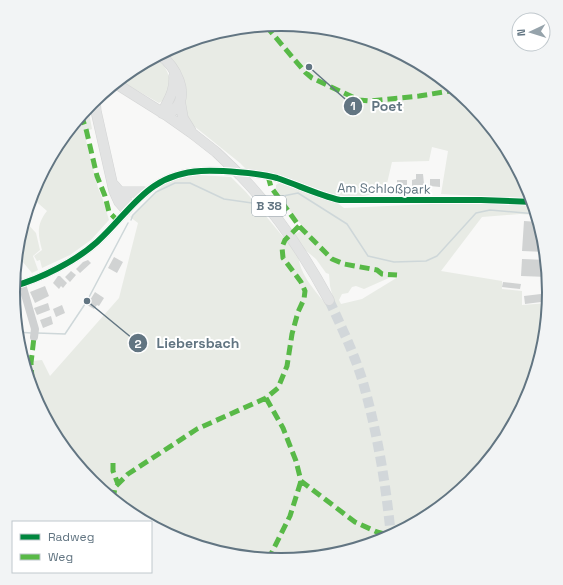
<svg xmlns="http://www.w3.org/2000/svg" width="563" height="585" viewBox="0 0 563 585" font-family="'Space Grotesk',sans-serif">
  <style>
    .green { fill: #e8ebe5; fill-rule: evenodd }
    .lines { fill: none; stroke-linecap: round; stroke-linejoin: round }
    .stream { stroke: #ced7d9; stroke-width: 1.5 }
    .building { fill: #d1d3d3 }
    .major-tunnel { stroke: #d2d7da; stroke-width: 10; stroke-dasharray: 10 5; stroke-linecap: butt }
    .major-casing { stroke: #d4d5d5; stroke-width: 11 }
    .minor { stroke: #cfd1d2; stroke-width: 8 }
    .major { stroke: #e2e3e3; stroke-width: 10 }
    .major-bridge-casing { stroke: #d4d5d5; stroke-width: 11; stroke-linecap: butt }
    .major-bridge { stroke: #e2e3e3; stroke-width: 10 }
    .quiet { stroke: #58b947; stroke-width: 5; stroke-dasharray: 10 5; stroke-linecap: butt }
    .cycleway-casing { stroke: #fff; stroke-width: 8 }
    .cycleway { stroke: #00873e; stroke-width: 6 }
    .labels { text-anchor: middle; stroke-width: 4; stroke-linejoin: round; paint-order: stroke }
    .shield { fill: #fff; stroke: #919ea8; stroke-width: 1 }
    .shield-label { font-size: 12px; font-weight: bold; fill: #627582 }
    .street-label { font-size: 13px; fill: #627582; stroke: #fff }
    .rim { fill: none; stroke: #627582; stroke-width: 2 }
    .leader { fill: none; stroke: #627582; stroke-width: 1.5 }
    .callout-dot { fill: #627582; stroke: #fff; stroke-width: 1.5 }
    .mark-label { font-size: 12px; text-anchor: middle; font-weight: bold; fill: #fff }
    .callout-label { font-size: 14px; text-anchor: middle; font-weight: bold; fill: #627582; stroke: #fff; stroke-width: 4; stroke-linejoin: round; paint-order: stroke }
  </style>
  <rect width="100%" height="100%" fill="#f8f8f7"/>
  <path class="green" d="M282 24 334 29 384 45 431 69 472 103 505 144 530 190 532 199 441 194 448 151 432 147 429 161 392 162 385 192 352 198 253 176 240 163 189 122 177 66 165 52 179 44 229 29Z
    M154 58C171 66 177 93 159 103L119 80 133 69Z
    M88 107 92 129 84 132 98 188 103 200 109 220 91 240 70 255 42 268 40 260 37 261 34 256 42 250C38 234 36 225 47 211L31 197 34 190 58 143Z
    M199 175 231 177 246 192 298 255C300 274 312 287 324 302L333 298 330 286 329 274 326 273 316 259 304 249 295 234 305 229 292 214 276 189V185L279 183 336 202 344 208 473 202 534 206 537 215 520 214 482 217 441 271 502 281V289L522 291V305L549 303 545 345 529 395 505 442 471 483 430 516 384 541 334 556 281 561 229 556 179 540 151 526V522H144L132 516 91 482 58 441 33 395 23 362 42 360 50 376 119 298 138 223 130 217 164 184 180 178ZM391 277H398L362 299 341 304 339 300 342 294 348 293 352 287 356 286 364 289Z
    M25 221 36 233 40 250 33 256 38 270 32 273 17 255C18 244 18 230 25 221Z"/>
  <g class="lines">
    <path class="stream" d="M283 196 298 193 347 224 368 256 394 262 426 261 437 256 476 213 490 210 537 214
      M268 199 276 197
      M131 220 133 215 156 192 175 183H190L224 199 252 203 258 202
      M17 332 31 333
      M37 333 65 334 87 301 128 223"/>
  </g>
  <path class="building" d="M416 174H423L424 184 423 185H416V188H412V180L416 179Z
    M430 179H440V187L430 186Z
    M397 180H407V188L397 187Z
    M524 221 539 222 545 240 546 252 522 251Z
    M114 257 123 262 117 273 108 268Z
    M522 259 547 260 548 277 521 276Z
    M88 260 91 263 80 273 76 269 83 262Z
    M18 268 22 279 14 282 15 270Z
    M71 271 76 275 70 282 65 277Z
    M58 276H60L67 283 63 288 61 286 59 289 53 283Z
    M503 282 521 284 520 289 502 287Z
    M45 286 49 296 35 303 30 292Z
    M17 290 19 299 14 300 13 291Z
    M95 292 104 298 99 306 97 305 94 309 87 305Z
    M549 293V301L525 304 524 296Z
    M48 303 50 310 37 315 34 308Z
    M62 305 65 313 56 317 53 309Z
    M51 316 53 324 43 328 40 320Z
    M18 340H25V350H20Z"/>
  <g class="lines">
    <path class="major-tunnel" d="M329 300C341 326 353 351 362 379 377 430 386 484 391 537"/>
    <g class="major-casing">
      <path id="major" d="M160 55C175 66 191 94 174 110 172 112 169 114 166 115
        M115 83 166 115 193 134
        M95 100 96 111 114 191 119 202 126 210
        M180 101 183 118 191 131
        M162 113C169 99 175 91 174 76
        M240 175C276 212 304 254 329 300
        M114 185 126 199 128 208
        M121 192H144"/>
    </g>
    <path class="minor" d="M22 284 35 329 34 337
      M14 286C40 279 76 261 97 242 132 210 147 174 201 171 219 170 260 173 277 178 298 185 318 195 340 200H481L533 202"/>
    <use href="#major" class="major"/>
    <g class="major-bridge-casing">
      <path id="major-bridge" d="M193 134 216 152 240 175"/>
    </g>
    <use href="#major-bridge" class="major-bridge"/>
    <path class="quiet" d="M266 26 305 72 312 78 359 100 369 101 419 96 456 90
      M81 115 86 129 97 176 105 196 109 212 117 220
      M268 176 271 187 299 226 332 259 344 264 377 270 382 274 397 275
      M33 395 31 363 34 337
      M266 398 283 428 296 461 301 481 355 522 377 532 393 536
      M113 463V471L118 484
      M113 500 115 487 128 474 197 429 266 398 278 388 287 366 292 334 298 312 304 299 305 291 301 282 283 258 282 247 285 240 299 226
      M268 560 290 516 301 481"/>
    <g class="cycleway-casing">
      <path id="cycleway" d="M14 286C40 279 76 261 97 242 132 210 147 174 201 171 219 170 260 173 277 178 298 185 318 195 340 200H481L533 202"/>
    </g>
    <use href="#cycleway" class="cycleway"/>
  </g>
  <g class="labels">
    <rect class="shield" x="252" y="196" width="34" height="20" rx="3"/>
    <g class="shield-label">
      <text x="269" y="210">B 38</text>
    </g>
    <g class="street-label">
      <text transform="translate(384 188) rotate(1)" y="5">Am Schloßpark</text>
    </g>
  </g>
  <path d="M0 0H563V585H0ZM20 292a261 261 0 1 1 522 0a261 261 0 1 1-522 0Z" fill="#f2f4f5" fill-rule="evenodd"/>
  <path class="rim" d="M20 292a261 261 0 1 1 522 0a261 261 0 1 1-522 0Z"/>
  <path class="leader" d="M309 67L353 106M87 301L138 343"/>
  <g class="callout-dot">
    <circle cx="309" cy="67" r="4"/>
    <circle cx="87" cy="301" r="4"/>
    <circle cx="353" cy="106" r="10"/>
    <circle cx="138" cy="343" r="10"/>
  </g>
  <g class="mark-label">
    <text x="353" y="110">1</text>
    <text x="138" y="348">2</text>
  </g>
  <g class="callout-label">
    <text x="387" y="111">Poet</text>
    <text x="198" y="348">Liebersbach</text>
  </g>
  <rect x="12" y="521" width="140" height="52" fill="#ffffff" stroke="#c0c8cd"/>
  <rect x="20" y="534" width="20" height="6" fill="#00873e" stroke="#c0c8cd"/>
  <text x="48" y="541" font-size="12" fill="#627582">Radweg</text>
  <rect x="20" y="554" width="20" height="6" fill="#58b947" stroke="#c0c8cd"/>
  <text x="48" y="561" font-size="12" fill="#627582">Weg</text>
  <g transform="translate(531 32) rotate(266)"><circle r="19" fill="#ffffff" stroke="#c0c8cd"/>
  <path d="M0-3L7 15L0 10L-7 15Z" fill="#96a3ab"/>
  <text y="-6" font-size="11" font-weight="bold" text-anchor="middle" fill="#627582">N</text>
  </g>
</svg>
